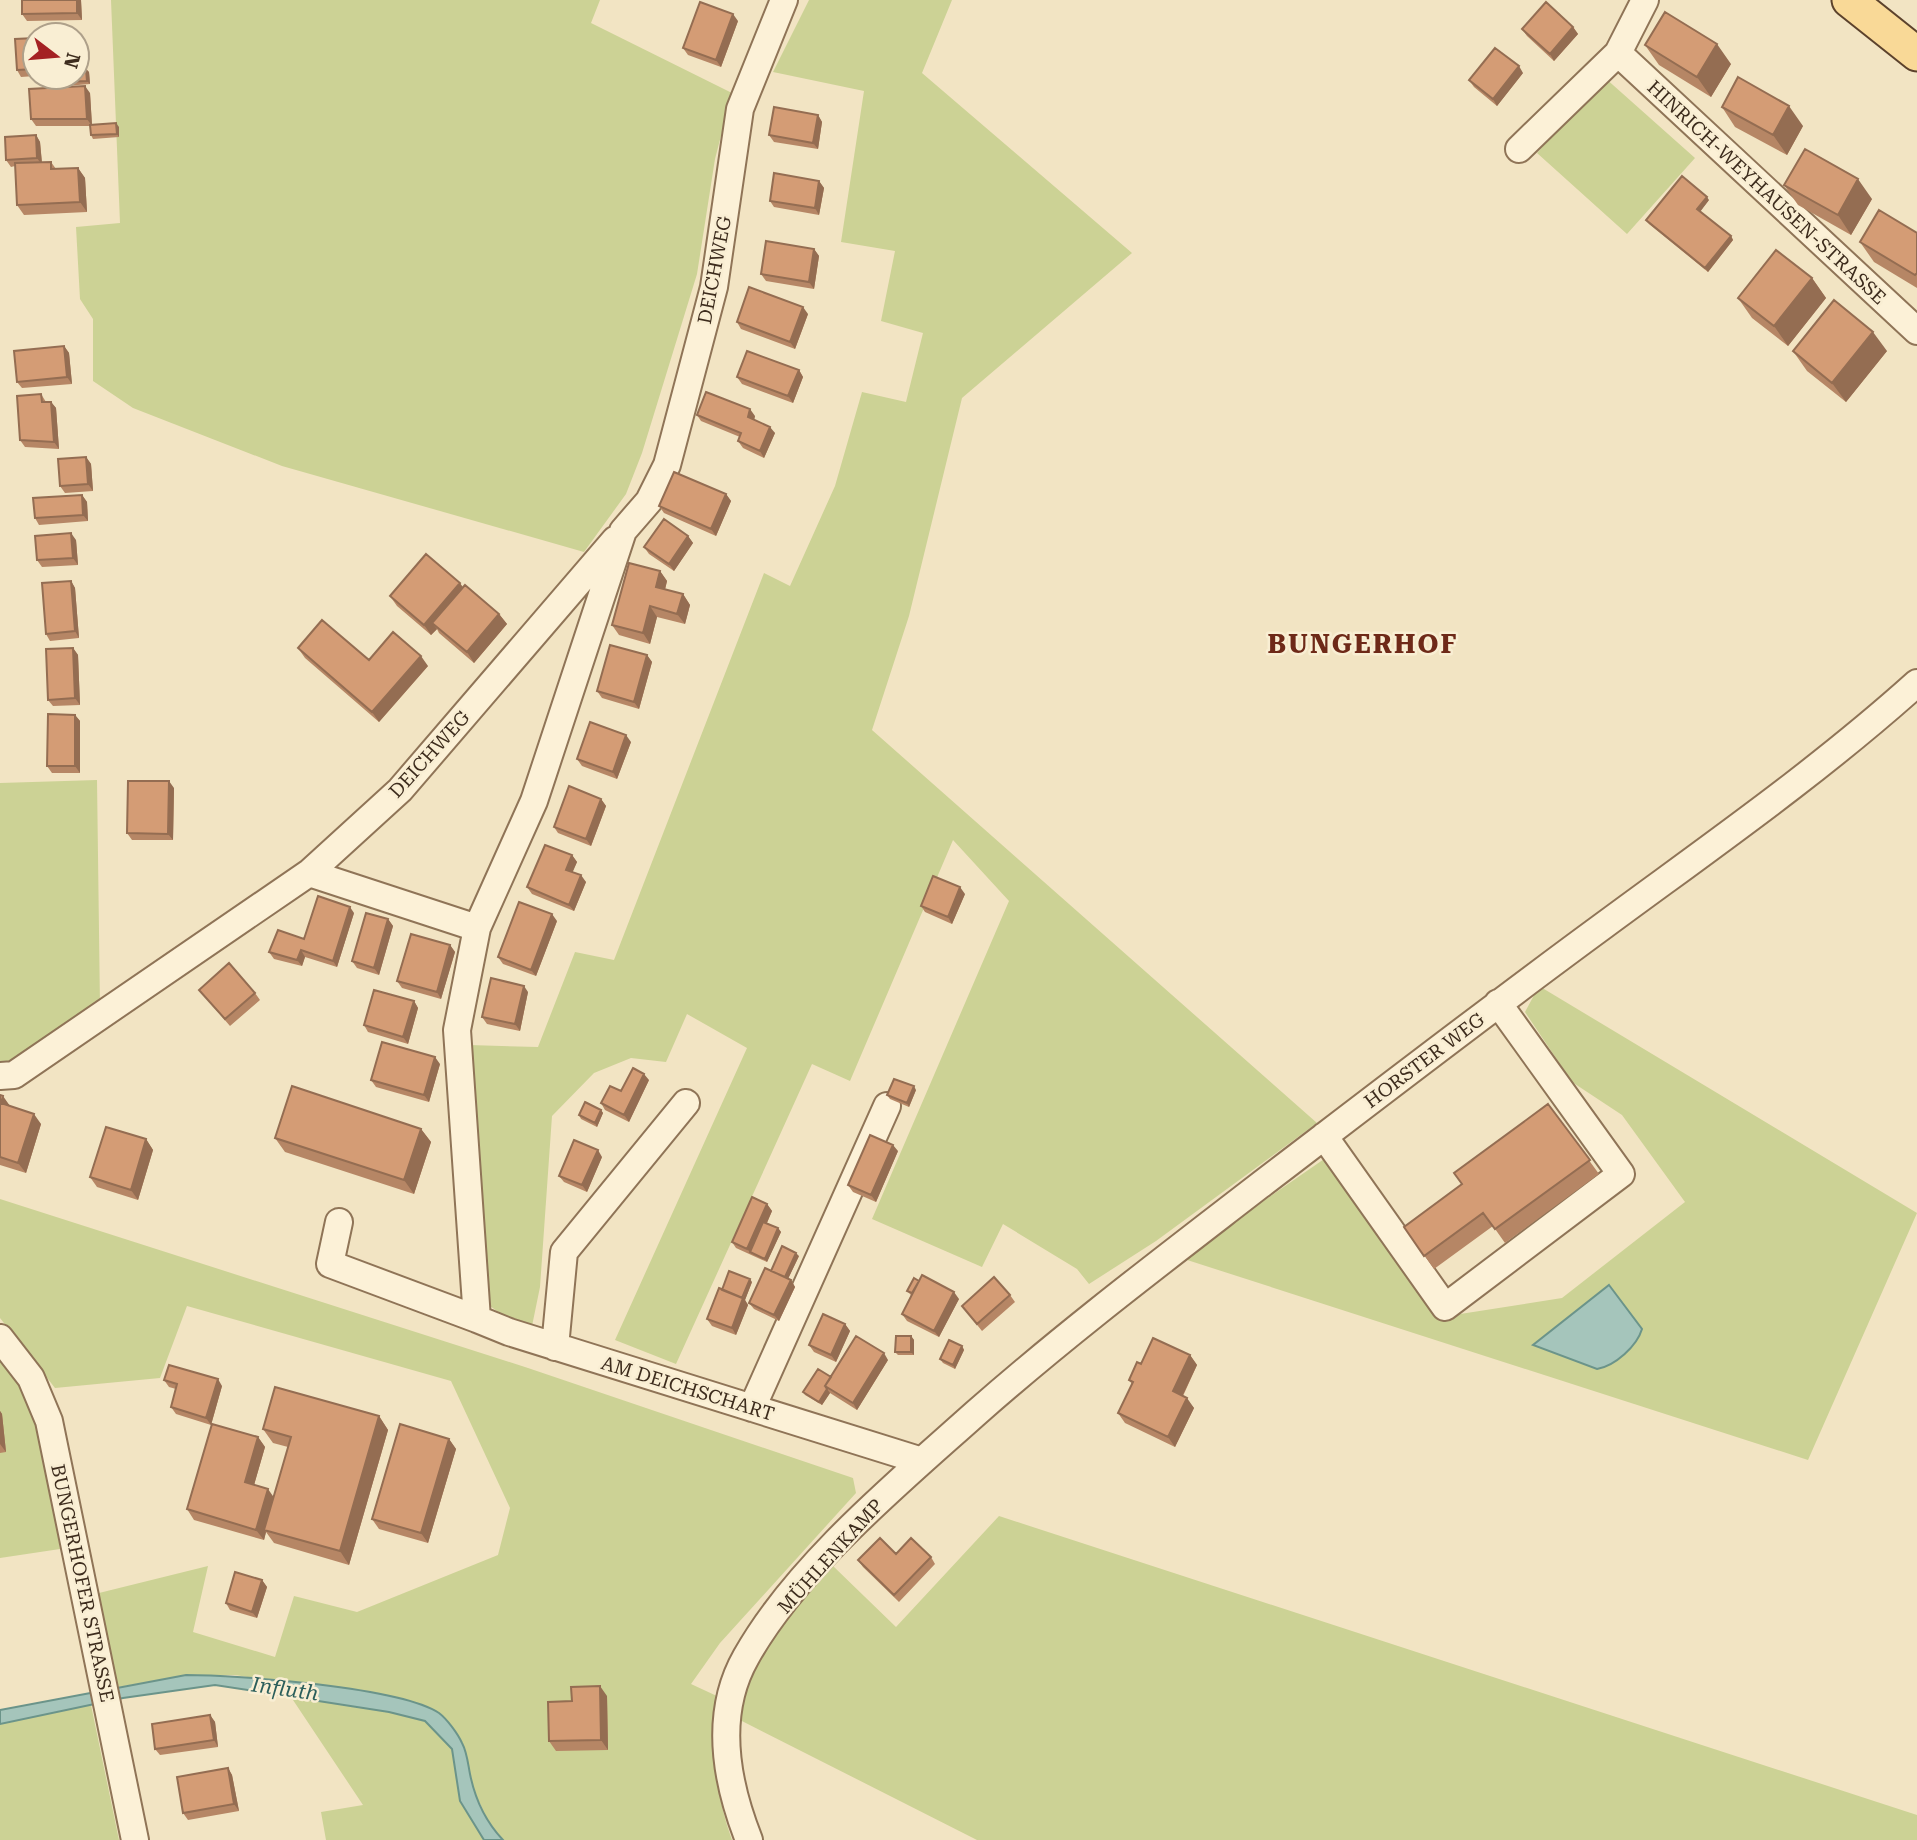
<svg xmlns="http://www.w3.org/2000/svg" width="1917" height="1840" viewBox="0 0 1917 1840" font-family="'Roboto Serif',serif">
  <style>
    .green { fill: #ccd295 }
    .water { fill: #a5c5bb; stroke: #6b948a; stroke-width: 2 }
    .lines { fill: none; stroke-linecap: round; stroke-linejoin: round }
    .minor-casing { stroke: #8f7457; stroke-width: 30 }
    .major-casing { stroke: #5c422c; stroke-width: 37 }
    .minor { stroke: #fcf1d7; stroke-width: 26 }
    .major { stroke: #f9d997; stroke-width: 33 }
    .wall { fill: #b68665 }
    .shaded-wall { fill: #946d52 }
    .building { fill: #d49c75; stroke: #946d52; stroke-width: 2 }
    .labels { text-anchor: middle; stroke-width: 5; stroke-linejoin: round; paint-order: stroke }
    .street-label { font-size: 19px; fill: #3d2c1d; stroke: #f9eed3 }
    .water-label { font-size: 21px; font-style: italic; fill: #2b5e5b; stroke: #f9eed3 }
    .district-label { font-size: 26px; font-weight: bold; letter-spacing: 2px; fill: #6e2918; stroke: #f9eed3 }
  </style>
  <rect width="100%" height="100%" fill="#f2e4c3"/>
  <path class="green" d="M111 0H600L591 23 732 93 715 159 697 274 642 453 626 494 584 552 282 466 133 408 93 381V319L80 299 76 227 120 223Z
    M809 0H952L922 73 1132 253 962 398 909 616 872 730 1317 1123 1156 1241 1089 1284 1077 1269 1003 1224 982 1267 872 1219 1009 901 953 840 850 1081 812 1064 676 1364 615 1340 747 1048 687 1014 666 1062 631 1058 594 1073 552 1116 540 1287 532 1326 508 1319 483 1301 469 1045 538 1047 575 952 614 960 764 573 790 586 835 486 862 392 906 402 923 333 881 321 895 251 841 242 864 91 773 72Z
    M1604 77 1695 158 1627 234 1537 153Z
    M97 780 100 1007 15 1062 0 1067V783Z
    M1539 986 1917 1213 1808 1460 1181 1258 1327 1157 1441 1317 1562 1298 1685 1202 1622 1115 1572 1082 1525 1012Z
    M0 1199 528 1368 853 1478 856 1493 720 1643 691 1684 719 1697C711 1745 715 1794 732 1840H503L491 1827 473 1789 463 1744 441 1714 415 1703 235 1675H186L119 1687 112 1672 99 1593 208 1566 193 1632 275 1657 294 1596 357 1612 498 1555 510 1508 451 1381 187 1306 160 1378 55 1388 0 1318Z
    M0 1357C48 1405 49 1485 60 1549L0 1558Z
    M999 1516 1917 1815V1840H977L736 1718C750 1648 787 1616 833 1566L896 1627Z
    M291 1697 389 1712 425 1721 452 1749 460 1801 484 1840H326L321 1812 363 1805Z
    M91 1705 119 1840H0V1724Z"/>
  <path class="water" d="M1609 1285 1642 1329C1637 1346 1615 1366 1597 1369L1533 1345Z
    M186 1675C237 1675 400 1687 439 1713 447 1719 458 1734 462 1743 467 1752 468 1764 470 1774 475 1799 486 1822 503 1840H484L460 1801 452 1749 425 1721 389 1712 215 1685 123 1698 0 1724V1710Z"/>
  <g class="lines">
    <g class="minor-casing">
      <path id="minor" d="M1618 53 1917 331
        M1519 149 1618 53 1645 0
        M309 873 400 790 615 540
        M477 928 457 1030 477 1319 509 1332 922 1461
        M0 1076 14 1075 309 873 477 928 534 801 623 531 649 501 667 465 714 287 740 109 784 0
        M1324 1136 1445 1307 1621 1174 1498 1003
        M339 1222 330 1264 477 1319
        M0 1338 31 1378 49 1421 135 1840
        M555 1347 564 1252 686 1103
        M752 1408 887 1106
        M749 1840C726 1782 713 1715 746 1657 797 1566 899 1482 976 1413 1068 1332 1162 1261 1259 1186 1373 1099 1487 1011 1603 926 1710 847 1818 772 1917 683"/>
    </g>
    <g class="major-casing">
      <path id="major" d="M1849 0 1917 54"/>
    </g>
    <use href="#minor" class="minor"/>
    <use href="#major" class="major"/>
  </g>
  <path class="wall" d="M81 0 82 20 27 21 22 14Z
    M738 21 721 67 688 55 683 48Z
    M1573 27 1578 34 1554 61 1527 36 1522 29Z
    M35 38V76L21 77 17 70Z
    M1645 45 1731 64 1711 97 1659 65Z
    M86 69 89 72 90 84 66 86 63 82Z
    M1523 73 1497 106 1474 87 1469 80Z
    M90 93 92 125 119 127V137L93 139 91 135 90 126H36L31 119Z
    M1722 107 1803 126 1787 155 1735 127Z
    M818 115 822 122 818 149 774 142 769 135Z
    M36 135 40 142 42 162H51L56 169 78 168 85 178 87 212 24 215 17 205 15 166 11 167 6 160Z
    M819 181 824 188 819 215 774 207 770 201Z
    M1784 185 1872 199 1851 235 1798 205Z
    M1709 200 1700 211 1731 236 1733 240 1708 272 1649 224 1646 220Z
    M1917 233V288L1874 262 1860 242Z
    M814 249 819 256 814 289 766 281 761 274Z
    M1812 278 1826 298 1788 346 1752 318 1738 298Z
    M808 314 795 349 741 329 737 322Z
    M64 346 69 353 72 384 22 388 17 382Z
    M1793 351H1887L1846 402 1807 371Z
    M799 370 803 377 793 403 742 384 737 377Z
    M41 394 46 402H51L56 408 59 449 25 447 20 440Z
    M697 415 755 416 754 420 775 433 764 458 743 448 738 441 740 437 701 421Z
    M86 457 91 464 93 491 65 493 60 486Z
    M726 494 731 501 716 536 664 513 659 506Z
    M82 495 87 502 88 521 39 525 35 518Z
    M688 536 693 543 674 571 649 554 644 547Z
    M76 540 78 565 42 567 37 560Z
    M660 571 667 581 665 590 683 594 690 605 685 624 657 617 650 644 619 635 612 625Z
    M71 581 75 588 79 638 50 641 46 634Z
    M463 587 499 614 507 624 474 663 439 633 437 629 431 635 397 606 390 596Z
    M73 648 78 655 80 705 53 706 48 700Z
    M298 648 369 660 428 666 379 722 305 658Z
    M647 655 652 662 639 709 602 698 597 691Z
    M75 715 80 721V773H52L47 766Z
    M631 742 617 779 582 766 577 759Z
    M174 788 173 840H132L127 833Z
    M601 799 606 806 591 846 558 833 554 827Z
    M572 855 577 862 572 872 586 882 574 911 532 894 527 887Z
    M965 894 952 924 925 912 921 906Z
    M354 913 337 967 305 957 302 966 274 959 269 952 304 939Z
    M388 919 393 926 379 975 357 968 352 961Z
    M557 921 536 976 503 964 498 957Z
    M450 945 455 952 441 999 402 988 397 981Z
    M199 990 255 993 260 1000 230 1026Z
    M528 992 520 1031 487 1024 482 1017Z
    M414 1001 418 1008 408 1044 368 1032 364 1025Z
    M440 1064 429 1102 376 1087 371 1080Z
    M649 1080 629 1122 605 1110 601 1103 621 1091Z
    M916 1090 909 1107 890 1099 887 1095Z
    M0 1095 10 1106 41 1124 26 1173 0 1165Z
    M1548 1104 1599 1174 1505 1243 1493 1226 1434 1269 1404 1227 1462 1184Z
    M601 1110 603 1113 597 1127 581 1119 579 1115Z
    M421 1129 431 1142 414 1194 285 1152 275 1138Z
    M146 1139 153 1150 138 1200 97 1187 90 1177Z
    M898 1151 876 1202 853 1192 848 1185Z
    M602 1157 587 1192 564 1182 559 1176Z
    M767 1204 772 1211 767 1223 778 1228 781 1232 767 1262 736 1248 732 1242Z
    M799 1256 788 1279 791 1280 795 1287 779 1321 754 1309 749 1303 771 1271Z
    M752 1282 745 1300 748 1305 736 1335 712 1326 707 1319 722 1290Z
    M907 1291 959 1299 939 1337 907 1321 902 1314 911 1295Z
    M1010 1295 1015 1302 982 1331 962 1306Z
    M845 1324 850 1331 836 1362 814 1352 809 1345Z
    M911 1336 914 1340V1355H898L895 1352Z
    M962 1346 964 1350 955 1369 943 1363 940 1359Z
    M1190 1355 1197 1365 1183 1396 1194 1408 1175 1447 1125 1423 1118 1413 1132 1384 1129 1380 1141 1364Z
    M888 1360 857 1410 830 1393 822 1405 805 1395 803 1392 831 1377Z
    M164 1380 222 1386 211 1425 176 1414 171 1407 176 1389 169 1387Z
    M0 1411 2 1414 6 1452 0 1453Z
    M379 1416 388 1430 349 1565 274 1543 266 1532 264 1540 194 1520 187 1509 258 1437 265 1447 254 1485 274 1497 288 1447 273 1443 263 1429Z
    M449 1439 456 1449 428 1543 379 1529 372 1519Z
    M931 1557 935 1564 899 1602 863 1567 858 1560Z
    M262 1580 267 1587 257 1618 230 1610 226 1603Z
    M607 1696 608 1750 556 1751 549 1741 572 1701Z
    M210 1715 215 1722 218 1747 160 1755 155 1749Z
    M228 1768 232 1775 239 1811 188 1820 183 1813Z"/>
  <path class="shaded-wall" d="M77 0H81L82 20 77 13Z
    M733 14 738 21 721 67 716 60Z
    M1573 27 1578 34 1554 61 1550 54Z
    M1717 44 1731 64 1711 97 1697 77Z
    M1519 66 1523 73 1497 106 1493 99Z
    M86 69 89 72 90 84 87 81Z
    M85 86 90 93 92 126 87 119Z
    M1789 106 1803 126 1787 155 1773 135Z
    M818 115 822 122 818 149 813 143Z
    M116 123 119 127V137L117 134Z
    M36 135 40 142 42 165 37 158Z
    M78 168 85 178 87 212 80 202Z
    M1858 179 1872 199 1851 235 1838 215Z
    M819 181 824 188 819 215 815 208Z
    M1707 197 1709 200 1700 212 1697 209Z
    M1731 236 1733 240 1708 272 1705 268Z
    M814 249 819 256 814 289 809 282Z
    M1812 278 1826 298 1788 346 1774 326Z
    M803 307 808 314 795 349 790 342Z
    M1873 332 1887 351 1846 402 1832 383Z
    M64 346 69 353 72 384 67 377Z
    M799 370 803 377 793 403 788 396Z
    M51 402 56 408 59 449 54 442Z
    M750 409 755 416 753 424 748 417Z
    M770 427 775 433 764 458 760 451Z
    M86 457 91 464 93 491 88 484Z
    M726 494 731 501 716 536 711 529Z
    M82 495 87 502 88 521 83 515Z
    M71 533 76 540 78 565 73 558Z
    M688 536 693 543 674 571 669 564Z
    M660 571 667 581 663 597 656 587Z
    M71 581 75 588 79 638 75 631Z
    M460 583 467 593 432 623 437 629 431 635 424 625Z
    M683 594 690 605 685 624 677 614Z
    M650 606 657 617 650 644 643 633Z
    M499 614 507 624 474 663 467 652Z
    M73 648 78 655 80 705 75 698Z
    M647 655 652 662 639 709 634 702Z
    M421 656 428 666 379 722 372 712Z
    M75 715 80 721V773L75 766Z
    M626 735 631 742 617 779 613 772Z
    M169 781 174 788 173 840 168 834Z
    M601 799 606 806 591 846 586 839Z
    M572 855 577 862 571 876 566 870Z
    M581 875 586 882 574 911 569 905Z
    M960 887 965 894 952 924 948 917Z
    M350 907 354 913 337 967 333 961Z
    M552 914 557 921 536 976 531 970Z
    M388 919 393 926 379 975 374 968Z
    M450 945 455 952 441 999 437 992Z
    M301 950 305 957 302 966 297 960Z
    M524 986 528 992 520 1031 515 1024Z
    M414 1001 418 1008 408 1044 403 1037Z
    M435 1057 440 1064 429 1102 424 1095Z
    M644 1074 649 1080 629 1122 624 1115Z
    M914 1086 916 1090 909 1107 907 1103Z
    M3 1096 10 1106 1 1103Z
    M601 1110 603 1113 597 1127 595 1123Z
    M34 1114 41 1124 26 1173 18 1163Z
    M421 1129 431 1142 414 1194 404 1180Z
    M146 1139 153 1150 138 1200 131 1190Z
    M893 1145 898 1151 876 1202 871 1195Z
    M598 1150 602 1157 587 1192 582 1185Z
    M767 1204 772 1211 753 1254 750 1252 747 1249Z
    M778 1228 781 1232 767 1262 765 1259Z
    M796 1253 799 1256 786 1283 784 1279Z
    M750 1279 752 1282 745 1300 748 1305 736 1335 732 1328Z
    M791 1280 795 1287 779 1321 774 1315Z
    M954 1292 959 1299 939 1337 934 1331Z
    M845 1324 850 1331 836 1362 831 1355Z
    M911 1336 914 1340V1355L911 1352Z
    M962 1346 964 1350 955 1369 953 1365Z
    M884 1353 888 1360 857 1410 853 1403Z
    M1190 1355 1197 1365 1180 1401 1173 1391Z
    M218 1379 222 1386 211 1425 206 1418Z
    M827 1389 830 1393 822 1405 819 1402Z
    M1187 1398 1194 1408 1175 1447 1168 1437Z
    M0 1411 2 1414 6 1452 0 1444Z
    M379 1416 388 1430 349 1565 340 1551Z
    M258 1437 265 1447 252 1492 245 1482Z
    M449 1439 456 1449 428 1543 421 1533Z
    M268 1489 275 1499 264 1530 266 1532 264 1540 256 1530Z
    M262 1580 267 1587 257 1618 252 1612Z
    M600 1686 607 1696 608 1750 601 1740Z
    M210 1715 215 1722 218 1747 214 1740Z
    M228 1768 232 1775 239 1811 234 1804Z"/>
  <path class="building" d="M22 0H77V13L22 14Z
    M700 2 733 14 716 60 683 48Z
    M1546 2 1573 27 1550 54 1522 29Z
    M1665 12 1717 44 1697 77 1645 45Z
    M35 38V69L17 70 15 39Z
    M1495 48 1519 66 1493 99 1469 80Z
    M86 69 87 81 63 82V77H77V70Z
    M1738 77 1789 106 1773 135 1722 107Z
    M85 86 87 119H31L29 89Z
    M774 107 818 115 813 143 769 135Z
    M116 123 117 134 91 135 90 125Z
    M36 135 37 158 6 160 5 137Z
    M1805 149 1858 179 1838 215 1784 185Z
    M51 162V169L78 168 80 202 17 205 15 163Z
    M774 173 819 181 815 208 770 201Z
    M1682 176 1707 197 1697 209 1731 236 1705 268 1646 220Z
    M1879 210 1917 233V273L1915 275 1860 242Z
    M766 241 814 249 809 282 761 274Z
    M1776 250 1812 278 1774 326 1738 298Z
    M749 287 803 307 790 342 737 322Z
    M1834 300 1873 332 1832 383 1793 351Z
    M64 346 67 377 17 382 14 351Z
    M747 351 799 370 788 396 737 377Z
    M706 392 750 409 748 417 770 427 760 451 738 441 741 433 697 415Z
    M41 394 42 402H51L54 442 20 440 17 396Z
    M86 457 88 484 60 486 58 459Z
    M674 472 726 494 711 529 659 506Z
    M82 495 83 515 35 518 33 498Z
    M664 519 688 536 669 564 644 547Z
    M71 533 73 558 37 560 35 536Z
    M426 554 460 583 424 625 390 596Z
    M629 563 660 571 656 587 683 594 677 614 650 606 643 633 612 625Z
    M71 581 75 631 46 634 42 583Z
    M465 585 499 614 467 652 432 623Z
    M322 620 369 660 393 632 421 656 372 712 298 648Z
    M610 645 647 655 634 702 597 691Z
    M73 648 75 698 48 700 46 649Z
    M48 714 75 715V766H47Z
    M590 722 626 735 613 772 577 759Z
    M128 781H169L168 834 127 833Z
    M569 786 601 799 586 839 554 827Z
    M545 845 572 855 566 870 581 875 569 905 527 887Z
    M933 876 960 887 948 917 921 906Z
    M318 896 350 907 333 961 301 950 297 960 269 952 278 930 304 939Z
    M519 902 552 914 531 970 498 957Z
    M366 913 388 919 374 968 352 961Z
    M411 934 450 945 437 992 397 981Z
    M229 963 255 993 225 1019 199 990Z
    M491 978 524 986 515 1024 482 1017Z
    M374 990 414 1001 403 1037 364 1025Z
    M382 1042 435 1057 424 1095 371 1080Z
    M633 1068 644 1074 624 1115 601 1103 610 1086 621 1091Z
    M894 1079 914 1086 907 1103 887 1095Z
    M292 1086 421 1129 404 1180 275 1138Z
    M0 1095 3 1096 1 1103 34 1114 18 1163 0 1157Z
    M585 1102 601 1110 595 1123 579 1115Z
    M1548 1104 1590 1160 1495 1229 1483 1213 1424 1256 1404 1227 1462 1184 1454 1173Z
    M106 1127 146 1139 131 1190 90 1177Z
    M870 1135 893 1145 871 1195 848 1185Z
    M574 1140 598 1150 582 1185 559 1176Z
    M752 1197 767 1204 747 1249 732 1242Z
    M763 1222 778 1228 765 1259 750 1252Z
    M782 1246 796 1253 785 1277 771 1271Z
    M765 1268 791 1280 774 1315 749 1303Z
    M729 1271 750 1279 742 1298 722 1290Z
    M922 1275 954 1292 934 1331 902 1314Z
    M994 1277 1010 1295 977 1324 962 1306Z
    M914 1278 919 1281 912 1293 907 1291Z
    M719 1288 743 1298 732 1328 707 1319Z
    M823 1314 845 1324 831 1355 809 1345Z
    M856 1336 884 1353 853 1403 825 1386Z
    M896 1336H911V1352H895Z
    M1153 1338 1190 1355 1173 1391 1187 1398 1168 1437 1118 1413 1133 1382 1129 1380 1137 1362 1141 1364Z
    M949 1340 962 1346 953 1365 940 1359Z
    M169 1365 218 1379 206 1418 171 1407 177 1384 164 1380Z
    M818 1369 831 1377 825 1386 827 1389 819 1402 803 1392Z
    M275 1387 379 1416 340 1551 264 1530 291 1437 263 1429Z
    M212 1424 258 1437 245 1482 268 1489 256 1530 187 1509Z
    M400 1424 449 1439 421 1533 372 1519Z
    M880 1538 896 1554 911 1538 931 1557 894 1595 858 1560Z
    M235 1572 262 1580 252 1612 226 1603Z
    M600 1686 601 1740 549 1741 548 1702 572 1701 571 1687Z
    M210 1715 214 1740 155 1749 152 1724Z
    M228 1768 234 1804 183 1813 177 1777Z"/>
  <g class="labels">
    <g class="street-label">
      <text transform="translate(1767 192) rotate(43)" y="7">HINRICH-WEYHAUSEN-STRASSE</text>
      <text transform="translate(714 270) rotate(-79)" y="7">DEICHWEG</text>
      <text transform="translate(429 754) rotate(-48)" y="7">DEICHWEG</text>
      <text transform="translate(1424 1060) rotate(-37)" y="7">HORSTER WEG</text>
      <text transform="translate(688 1388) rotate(17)" y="7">AM DEICHSCHART</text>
      <text transform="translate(830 1556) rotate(-48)" y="7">MÜHLENKAMP</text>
      <text transform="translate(83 1583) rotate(78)" y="7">BUNGERHOFER STRASSE</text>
    </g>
    <g class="water-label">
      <text transform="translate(285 1689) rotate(8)" y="7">Influth</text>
    </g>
    <g class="district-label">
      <text x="1363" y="653">BUNGERHOF</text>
    </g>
  </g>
  <g transform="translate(56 56) rotate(106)"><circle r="33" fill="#f9eed3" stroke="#aea08a" stroke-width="2"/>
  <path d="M0-5L12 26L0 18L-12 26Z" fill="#a42123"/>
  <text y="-10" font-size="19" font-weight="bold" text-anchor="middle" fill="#3d2c1d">N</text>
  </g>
</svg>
